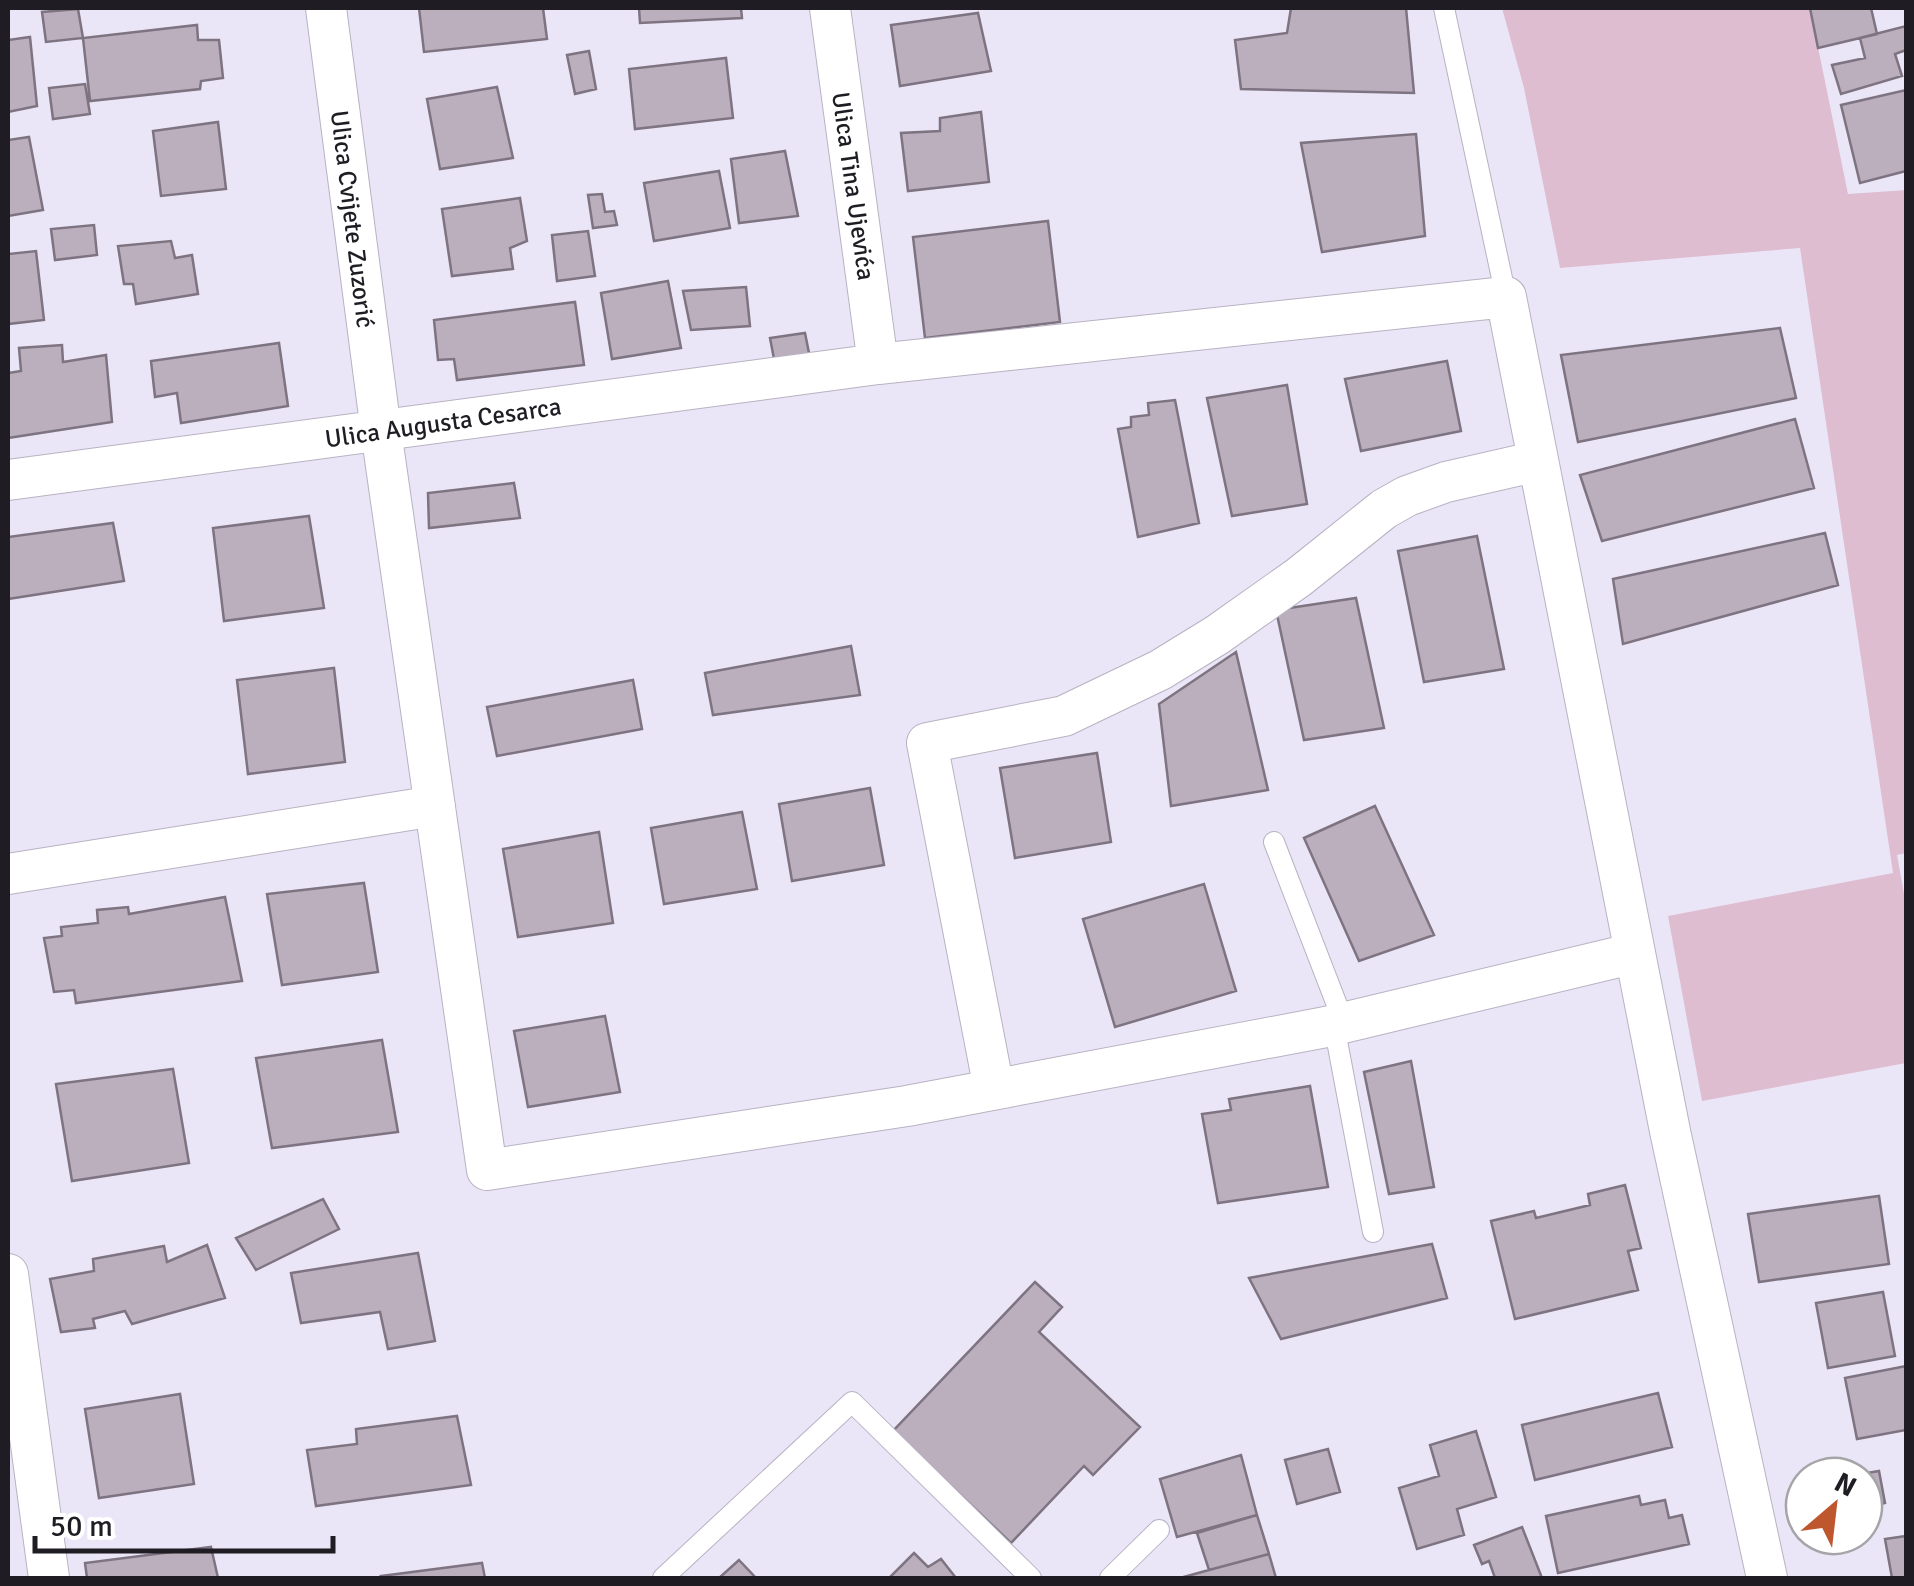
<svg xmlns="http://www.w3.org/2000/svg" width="1914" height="1586" viewBox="0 0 1914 1586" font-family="Signika,sans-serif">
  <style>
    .green { fill: #debdd1 }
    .building { fill: #bbafbd; stroke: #7e7380; stroke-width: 2.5 }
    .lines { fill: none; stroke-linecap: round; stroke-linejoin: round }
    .lane-casing { stroke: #b8b2c2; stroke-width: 22 }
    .street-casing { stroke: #b8b2c2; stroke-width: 42 }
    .lane { stroke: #fff; stroke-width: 20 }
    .street { stroke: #fff; stroke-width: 40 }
    .labels { text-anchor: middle; stroke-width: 9; stroke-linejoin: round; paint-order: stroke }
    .street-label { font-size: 25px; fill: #1f1d23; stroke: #fff }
  </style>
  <rect width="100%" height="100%" fill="#ebe6f7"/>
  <path class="green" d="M1502 8H1810L1848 194 1906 190V853L1897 855 1906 905V1063L1702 1101 1668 916 1893 873 1800 248 1560 268 1524 88Z"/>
  <path class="building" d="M419 8H543L547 39 424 52Z
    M639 8H741L742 18 640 23Z
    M1291 8H1406L1414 93 1241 89 1235 40 1287 33Z
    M1810 8H1871L1877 34 1818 48Z
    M78 9 83 38 46 42 42 12Z
    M978 13 991 71 900 86 891 25Z
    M197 25 198 40H219L223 78 201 81 200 89 90 101 83 38Z
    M1906 26V50L1895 54 1902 76 1841 94 1832 65 1865 58 1860 38Z
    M30 37 37 106 8 112V40Z
    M589 51 596 89 575 94 567 55Z
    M726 58 733 118 635 129 629 69Z
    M85 84 90 114 53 119 49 88Z
    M497 87 513 158 440 169 427 99Z
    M1906 90V171L1860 183 1841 105Z
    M981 112 989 182 908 191 901 133 940 131V118Z
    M218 122 226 189 161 196 153 131Z
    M1416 134 1425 236 1322 252 1301 143Z
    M29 137 43 210 8 216V140Z
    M785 151 798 216 739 223 731 159Z
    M719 171 730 228 654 241 644 183Z
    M602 194 605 212 614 211 617 225 593 228 588 195Z
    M520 198 527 241 510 248 513 269 452 276 442 209Z
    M1048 221 1060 322 925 338 913 237Z
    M94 225 97 255 55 260 51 229Z
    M588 231 595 276 557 281 552 235Z
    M171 241 175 258 192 255 198 294 136 304 133 284H124L118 246Z
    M36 251 44 320 8 324V254Z
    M668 281 681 348 612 359 601 293Z
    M746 287 750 326 691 330 683 291Z
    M575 302 584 365 457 380 454 359 438 360 434 320Z
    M1780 328 1796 398 1578 442 1561 355Z
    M805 333 810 358 775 364 770 338Z
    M279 343 288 406 181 423 177 393 155 397 151 361Z
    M62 345 63 362 106 355 112 422 8 438V373L21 371 19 348Z
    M1447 361 1461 431 1361 451 1345 379Z
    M1287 385 1307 504 1232 516 1207 398Z
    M1175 400 1199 523 1138 537 1118 429 1131 427V417L1149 415 1148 403Z
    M1795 419 1814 488 1602 541 1580 475Z
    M514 483 520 518 429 528 428 493Z
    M309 516 324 608 224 621 213 528Z
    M113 523 124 581 8 599V537Z
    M1825 533 1838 585 1623 644 1613 579Z
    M1477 536 1504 669 1424 682 1398 551Z
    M1356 598 1384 728 1304 740 1276 610Z
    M851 646 860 695 713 715 705 673Z
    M1236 652 1268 790 1171 806 1159 704Z
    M334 668 345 762 248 774 237 680Z
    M633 680 642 729 497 756 487 707Z
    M1097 753 1111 842 1015 858 1000 768Z
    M870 788 884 865 792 881 779 804Z
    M1375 806 1434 935 1359 961 1304 838Z
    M742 812 757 889 664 904 651 828Z
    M599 832 613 923 518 937 503 849Z
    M364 883 378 972 282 985 267 894Z
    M1204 884 1236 991 1115 1027 1083 919Z
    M225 897 242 981 76 1003 74 990 54 992 44 938 62 936 61 927 98 923 97 910 128 907 129 914Z
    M605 1016 620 1092 528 1107 514 1031Z
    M382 1040 398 1132 272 1148 256 1058Z
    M1411 1061 1434 1187 1389 1194 1364 1072Z
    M173 1069 189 1163 72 1181 56 1084Z
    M1310 1086 1328 1187 1218 1203 1202 1114 1231 1110 1229 1099Z
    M1625 1185 1641 1248 1628 1251 1638 1290 1515 1319 1491 1221 1534 1211 1536 1218 1590 1205 1588 1194Z
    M1879 1196 1889 1264 1759 1282 1748 1214Z
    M323 1199 339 1229 256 1270 236 1238Z
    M1432 1244 1447 1298 1281 1339 1249 1278Z
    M207 1245 225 1298 132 1324 125 1311 93 1319 95 1328 61 1332 50 1279 94 1271 93 1259 164 1246 167 1262Z
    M418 1253 435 1341 388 1349 380 1312 301 1323 291 1273Z
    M1035 1282 1062 1307 1039 1332 1140 1427 1093 1475 1084 1466 1011 1543 893 1431Z
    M1883 1292 1895 1356 1828 1368 1816 1303Z
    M1906 1366V1430L1857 1439 1845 1378Z
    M1658 1393 1672 1447 1535 1480 1522 1425Z
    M180 1394 194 1484 99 1498 85 1409Z
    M457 1416 471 1485 316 1506 307 1450 357 1444 356 1429Z
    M1476 1431 1496 1497 1457 1509 1464 1535 1417 1549 1399 1488 1439 1476 1430 1445Z
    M1328 1449 1340 1492 1297 1504 1285 1460Z
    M1241 1455 1257 1515 1177 1537 1160 1479Z
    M1879 1471 1885 1503 1864 1507V1476H1850Z
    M1639 1496 1641 1505 1665 1500 1669 1518 1682 1515 1689 1544 1558 1573 1546 1516Z
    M1257 1515 1269 1554 1209 1570 1197 1533Z
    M1522 1527 1542 1578H1495L1489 1561 1482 1564 1474 1545Z
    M1906 1536V1578H1892L1885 1539Z
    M211 1547 218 1578H87L85 1563Z
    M914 1553 928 1567 941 1559 956 1578H889Z
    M1269 1554 1276 1578H1180L1209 1570Z
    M739 1560 756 1578H719Z
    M482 1563 485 1578H382L381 1576Z"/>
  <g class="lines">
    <g class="lane-casing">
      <path id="lane" d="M1444 8 1506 297
        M1274 842 1344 1023
        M1334 1025 1373 1232
        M663 1578 852 1402 1031 1578
        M1110 1578 1159 1530"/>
    </g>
    <g class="street-casing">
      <path id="street" d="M326 8 381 431 487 1170 907 1106 1326 1027 1635 953
        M830 8 878 364
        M8 480 878 364 1506 297 1670 1131 1767 1578
        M8 874 435 806
        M994 1089 927 743 1064 716 1160 670 1217 635 1299 577 1384 509 1407 496 1446 482 1538 461
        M8 1274 49 1578"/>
    </g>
    <use href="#lane" class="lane"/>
    <use href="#street" class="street"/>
  </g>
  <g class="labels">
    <g class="street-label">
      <text transform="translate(854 186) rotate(82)" y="9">Ulica Tina Ujevića</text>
      <text transform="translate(353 219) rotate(83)" y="9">Ulica Cvijete Zuzorić</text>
      <text transform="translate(443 422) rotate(-8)" y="9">Ulica Augusta Cesarca</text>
    </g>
  </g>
  <rect width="1914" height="1586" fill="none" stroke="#1f1d23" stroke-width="20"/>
  <g transform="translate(1834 1506) rotate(28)"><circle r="48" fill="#ffffff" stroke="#a5a5a7" stroke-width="2.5"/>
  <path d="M0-8L18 38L0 25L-18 38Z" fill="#bf572e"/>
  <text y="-15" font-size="28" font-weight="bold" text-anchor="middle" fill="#1f1d23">N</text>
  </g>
  <path d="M35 1536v15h298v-15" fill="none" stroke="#1f1d23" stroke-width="5"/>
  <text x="50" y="1536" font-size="30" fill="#1f1d23" stroke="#ffffff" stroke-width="8" paint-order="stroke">50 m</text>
</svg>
